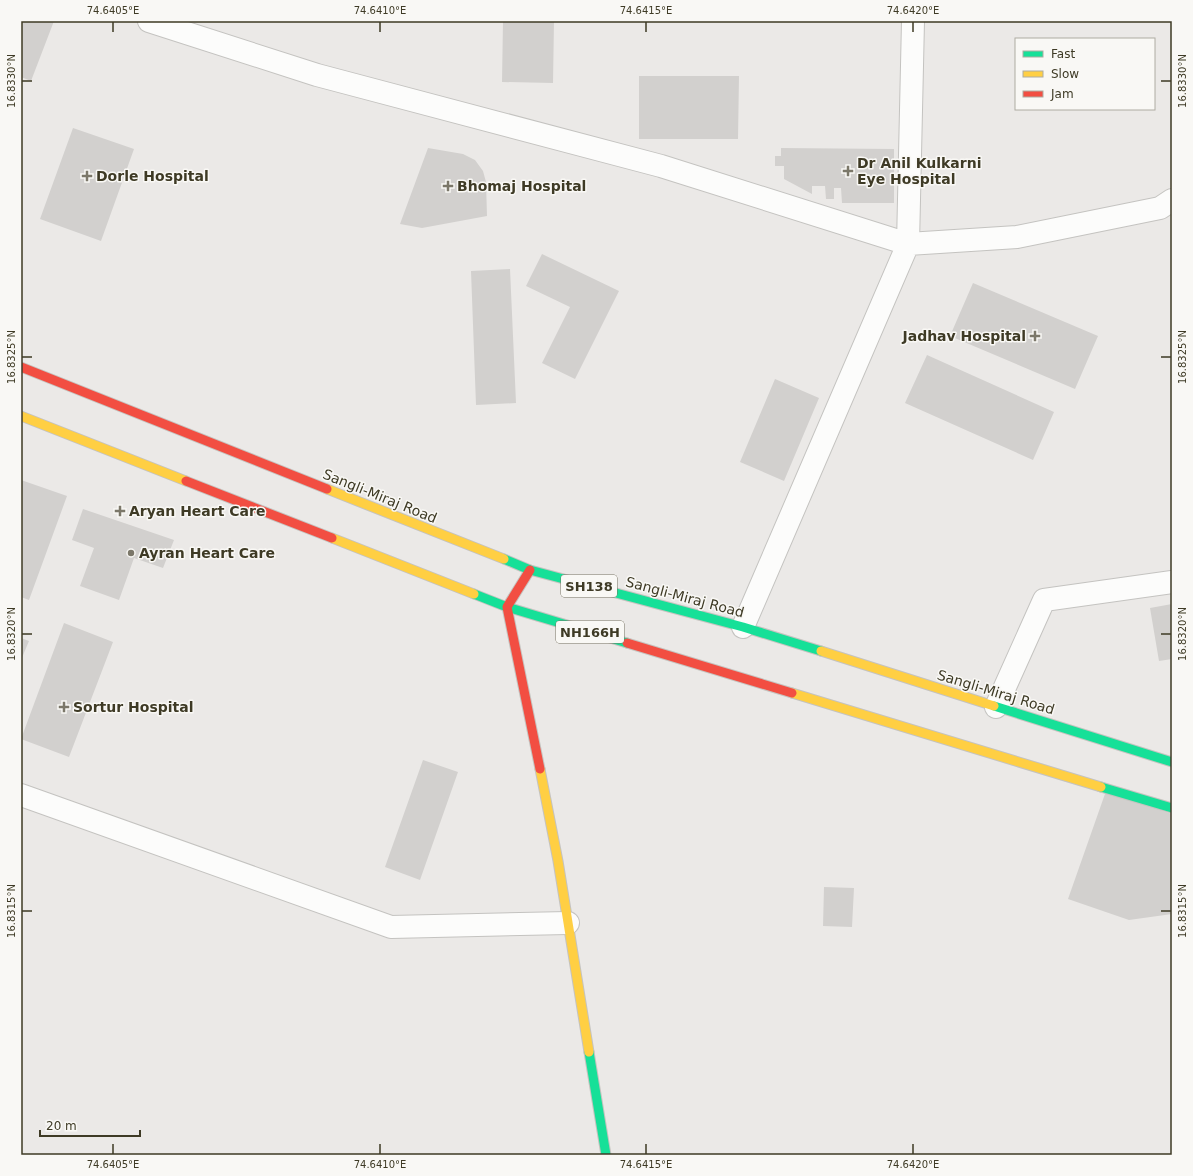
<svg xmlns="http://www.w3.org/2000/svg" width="1193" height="1176" viewBox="0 0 1193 1176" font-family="'DejaVu Sans',sans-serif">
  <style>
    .building { fill: #d2d0ce }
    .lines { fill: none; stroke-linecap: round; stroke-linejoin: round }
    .street-casing { stroke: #c4c3c0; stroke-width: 24 }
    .fast-casing { stroke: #c5c3bf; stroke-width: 11 }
    .slow-casing { stroke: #c5c3bf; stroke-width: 11 }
    .jam-casing { stroke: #c5c3bf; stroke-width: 11 }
    .street { stroke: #fcfcfb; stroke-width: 22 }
    .fast { stroke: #16e098; stroke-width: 9 }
    .slow { stroke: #ffcf43; stroke-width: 9 }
    .jam { stroke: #f24e42; stroke-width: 9 }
    .ticks { fill: none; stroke: #3e3a25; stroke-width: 1.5 }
    .poi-dot { fill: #7b7769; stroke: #f9f8f5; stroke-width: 1.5 }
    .labels { text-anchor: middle; stroke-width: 3; stroke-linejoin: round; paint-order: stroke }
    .shield { fill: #f9f8f5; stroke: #767363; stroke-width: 1 }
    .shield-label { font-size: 13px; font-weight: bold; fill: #3e3a25 }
    .poi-label { font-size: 14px; font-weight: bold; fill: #3e3a25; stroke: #f9f8f5; text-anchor: start }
    .street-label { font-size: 14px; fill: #3e3a25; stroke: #f9f8f5 }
    .neatline { fill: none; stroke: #3e3a25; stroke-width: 1.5 }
    .ticks-label { font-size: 10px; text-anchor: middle; fill: #3e3a25 }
  </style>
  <rect width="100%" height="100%" fill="#ebe9e7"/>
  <path class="building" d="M21 21H54L31 81 21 77Z
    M503 21H554L553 83 502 82Z
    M639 76H739L738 139H639Z
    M73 128 134 149 101 241 40 219Z
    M428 148 463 154 475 160 483 171 486 182 487 216 422 228 400 224Z
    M781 148 894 149V203H842L841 188H834V199H826L825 186H812V194L784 179V166H775V156H781Z
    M542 254 619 291 575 379 542 363 570 307 526 286Z
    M510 269 516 403 476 405 471 271Z
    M973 283 1098 336 1075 389 950 336Z
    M927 355 1054 412 1033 460 905 403Z
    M775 379 819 398 784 481 740 462Z
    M21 480 67 496 29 600 21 597Z
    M83 509 174 540 163 568 134 558 119 600 80 586 94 548 72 540Z
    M1172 604V659L1159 661 1150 608Z
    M64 623 113 642 69 757 21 739Z
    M21 638 29 641 21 660Z
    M423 760 458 772 420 880 385 867Z
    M1106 791 1172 814V914L1129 920 1068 899Z
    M824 887 854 888 852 927 823 926Z"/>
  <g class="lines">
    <g class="street-casing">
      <path id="street" d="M149 21 317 75 661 166 908 244 743 627
        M913 21 908 244 1017 237 1160 208 1172 200
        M996 707 1044 600 1172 582
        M21 795 391 927 568 923"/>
    </g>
    <g class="fast-casing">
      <path id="fast" d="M504 559 530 570 743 627 821 651
        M474 594 507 607 627 643
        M994 706 1172 762
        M1101 787 1172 808
        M589 1052 606 1155"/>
    </g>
    <g class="slow-casing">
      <path id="slow" d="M21 416 186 481
        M327 489 504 559
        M332 538 474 594
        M821 651 994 706
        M792 693 1101 787
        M540 769 558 861 589 1052"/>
    </g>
    <g class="jam-casing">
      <path id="jam" d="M21 367 327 489
        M186 481 332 538
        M530 570 507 607 540 769
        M627 643 792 693"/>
    </g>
    <use href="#street" class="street"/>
    <use href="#fast" class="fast"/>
    <use href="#slow" class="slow"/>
    <use href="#jam" class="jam"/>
  </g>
  <path class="ticks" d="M113 22V32M380 22V32M646 22V32M913 22V32M22 81H32M1161 81H1171M22 357H32M1161 357H1171M22 634H32M1161 634H1171M22 911H32M1161 911H1171M113 1144V1154M380 1144V1154M646 1144V1154M913 1144V1154"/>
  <g class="poi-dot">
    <path d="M846 165h4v4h4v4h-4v4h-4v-4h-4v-4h4z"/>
    <path d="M85 170h4v4h4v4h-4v4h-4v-4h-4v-4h4z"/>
    <path d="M446 180h4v4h4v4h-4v4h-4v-4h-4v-4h4z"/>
    <path d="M1033 330h4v4h4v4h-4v4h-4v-4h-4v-4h4z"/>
    <path d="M118 505h4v4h4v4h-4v4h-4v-4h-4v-4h4z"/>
    <circle cx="131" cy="553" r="4"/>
    <path d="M62 701h4v4h4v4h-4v4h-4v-4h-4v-4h4z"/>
  </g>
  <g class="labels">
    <g class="shield">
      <rect x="561" y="575" width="56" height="22" rx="3"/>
      <rect x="556" y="621" width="68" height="22" rx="3"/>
    </g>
    <g class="shield-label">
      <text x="589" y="591">SH138</text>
      <text x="590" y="637">NH166H</text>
    </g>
    <g class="poi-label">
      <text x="857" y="168">Dr Anil Kulkarni<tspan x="857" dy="16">Eye Hospital</tspan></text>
      <text x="96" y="181">Dorle Hospital</text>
      <text x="457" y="191">Bhomaj Hospital</text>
      <text x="1026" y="341" text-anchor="end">Jadhav Hospital</text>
      <text x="129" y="516">Aryan Heart Care</text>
      <text x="139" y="558">Ayran Heart Care</text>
      <text x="73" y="712">Sortur Hospital</text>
    </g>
    <g class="street-label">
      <text transform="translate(380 496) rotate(22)" y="5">Sangli-Miraj Road</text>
      <text transform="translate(685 597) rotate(15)" y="5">Sangli-Miraj Road</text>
      <text transform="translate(996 692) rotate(17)" y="5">Sangli-Miraj Road</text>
    </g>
  </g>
  <rect width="1193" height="1176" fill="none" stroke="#f9f8f5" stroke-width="44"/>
  <rect x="1015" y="38" width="140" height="72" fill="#f9f8f5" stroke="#aeaca2"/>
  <rect x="1023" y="51" width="20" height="6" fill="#16e098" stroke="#aeaca2"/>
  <text x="1051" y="58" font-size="12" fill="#3e3a25">Fast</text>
  <rect x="1023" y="71" width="20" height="6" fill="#ffcf43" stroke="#aeaca2"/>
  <text x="1051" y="78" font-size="12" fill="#3e3a25">Slow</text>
  <rect x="1023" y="91" width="20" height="6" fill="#f24e42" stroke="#aeaca2"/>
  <text x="1051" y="98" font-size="12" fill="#3e3a25">Jam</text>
  <path d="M40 1130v6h100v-6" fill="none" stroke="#3e3a25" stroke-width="2"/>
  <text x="46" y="1130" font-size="12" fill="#3e3a25" stroke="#f9f8f5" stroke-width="3" paint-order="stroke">20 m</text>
  <rect x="22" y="22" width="1149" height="1132" class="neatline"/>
  <g class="ticks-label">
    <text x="113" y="14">74.6405°E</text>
    <text x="380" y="14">74.6410°E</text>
    <text x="646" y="14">74.6415°E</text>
    <text x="913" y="14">74.6420°E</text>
    <text transform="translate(11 81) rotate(-90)" y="4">16.8330°N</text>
    <text transform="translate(1182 81) rotate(-90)" y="4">16.8330°N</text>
    <text transform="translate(11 357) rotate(-90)" y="4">16.8325°N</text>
    <text transform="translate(1182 357) rotate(-90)" y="4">16.8325°N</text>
    <text transform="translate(11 634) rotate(-90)" y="4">16.8320°N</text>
    <text transform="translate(1182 634) rotate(-90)" y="4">16.8320°N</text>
    <text transform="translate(11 911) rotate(-90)" y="4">16.8315°N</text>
    <text transform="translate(1182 911) rotate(-90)" y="4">16.8315°N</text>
    <text x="113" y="1168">74.6405°E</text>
    <text x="380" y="1168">74.6410°E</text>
    <text x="646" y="1168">74.6415°E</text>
    <text x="913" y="1168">74.6420°E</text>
  </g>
</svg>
